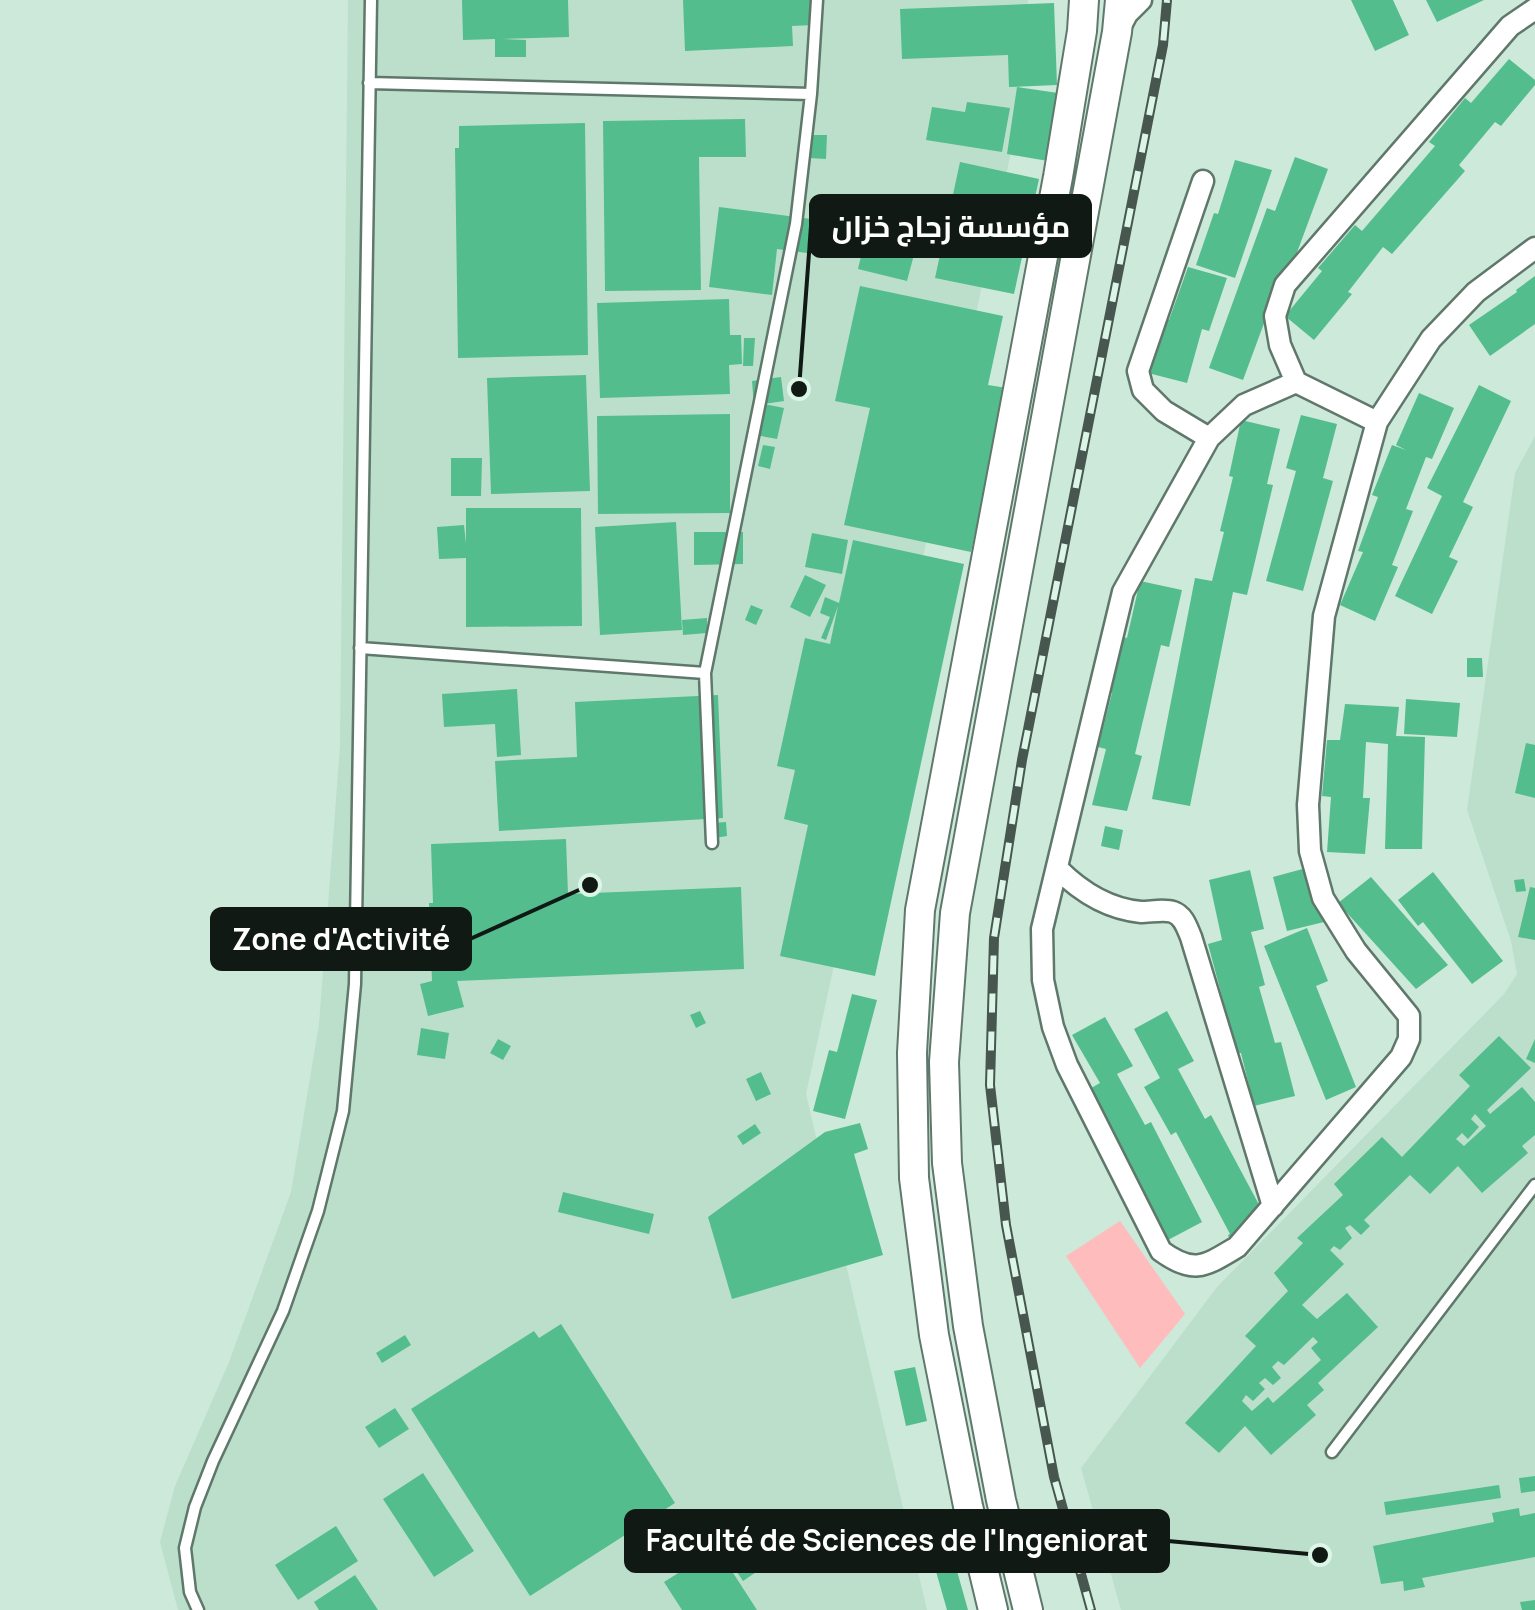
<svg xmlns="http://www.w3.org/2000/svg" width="1535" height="1610" viewBox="0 0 1535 1610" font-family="Manrope,Cairo,sans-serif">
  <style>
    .built { fill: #bcdfcc }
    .green { fill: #febcbd }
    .building { fill: #53bd8e; fill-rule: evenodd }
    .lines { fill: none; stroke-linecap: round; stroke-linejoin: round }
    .lane-casing { stroke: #5f786b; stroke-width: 15 }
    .street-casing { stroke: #5f786b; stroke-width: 25 }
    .secondary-casing { stroke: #5f786b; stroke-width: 32 }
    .lane { stroke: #fff; stroke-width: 10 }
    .street { stroke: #fff; stroke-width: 20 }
    .secondary { stroke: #fff; stroke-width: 28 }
    .rail-casing { stroke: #47564e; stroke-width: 10 }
    .rail { stroke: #dbf6e7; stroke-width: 6; stroke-dasharray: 19; stroke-linecap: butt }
    .leader { fill: none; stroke: #101914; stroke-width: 4 }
    .callout-dot { fill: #101914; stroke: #dbf6e7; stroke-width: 4 }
    .callout { fill: #101914; stroke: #101914; stroke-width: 4 }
    .callout-label { font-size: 30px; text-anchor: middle; font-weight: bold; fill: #fff }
  </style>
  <rect width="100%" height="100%" fill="#cde9da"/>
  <path class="built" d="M348 0H1028L1017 125 806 1094 927 1610H178L160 1542 175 1486 229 1362 291 1192 319 1024 340 746Z
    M1535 436V1610H1121L1081 1468 1217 1287 1504 994 1517 974 1511 941 1467 810 1515 473Z"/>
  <path class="green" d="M1120 1221 1185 1314 1140 1368 1066 1256Z"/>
  <path class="building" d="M462 0H568L569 37 501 39 526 40V57H495V39L463 40Z
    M683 0H812L813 25 792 26 793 46 685 51Z
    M1351 0H1393L1409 35 1375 51Z
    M1426 0H1484L1437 22Z
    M1054 3 1057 85 1009 87 1008 55 902 59 900 9Z
    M1509 59 1535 80V85L1501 126 1495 122 1459 165 1465 171 1392 254 1383 247 1348 292 1352 294 1314 340 1285 316 1322 271 1318 268 1355 225 1362 231 1435 146 1429 142 1465 98 1471 103Z
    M1017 87 1058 93 1048 161 1007 154Z
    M967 102 1010 108 1002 152 926 140 932 107 965 112Z
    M745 119 746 157H699L701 290 605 291 603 121Z
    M585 123 588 355 458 358 455 148H459V126Z
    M810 135H827L826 159 809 158Z
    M1295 157 1328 169 1289 274 1283 272 1243 380 1209 368 1267 208 1275 211Z
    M1235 160 1272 170 1235 278 1196 265 1214 213 1218 214Z
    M960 162 1039 179 1014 294 935 278Z
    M719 207 811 219 807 253 777 249 772 295 709 287Z
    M873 218 884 219V237H873L916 247 907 281 858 269 866 235 872 237Z
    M1188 267 1227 278 1209 331 1202 329 1187 383 1148 373 1164 319 1169 320Z
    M1535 276V324L1490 356 1469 325 1517 292 1516 290Z
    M860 286 1003 316 988 385 1007 388 971 552 844 525 870 408 835 401Z
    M729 299 730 335H741L742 364 729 365 730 394 600 398 597 303Z
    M744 338H755L753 366H743Z
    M586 375 590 491 491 494 487 378Z
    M781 377 784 401 764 404 784 408 777 439 756 435 752 381Z
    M1479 385 1511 401 1463 502 1473 507 1449 557 1458 561 1432 614 1395 596 1442 496 1427 488Z
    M1419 393 1454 408 1432 459 1426 457 1406 509 1413 511 1392 565 1398 567 1375 621 1340 605 1363 552 1358 551 1378 497 1372 495 1392 445 1406 450 1396 445Z
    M730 414V513L598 514 597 416Z
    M1301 415 1337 424 1323 478 1333 481 1303 591 1266 581 1296 471 1286 468Z
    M1241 420 1280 429 1267 484 1273 485 1247 595 1233 592 1190 806 1152 799 1195 578 1212 581 1224 532 1220 531 1233 477 1229 476Z
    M763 445 775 447 770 469 758 466Z
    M451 458H482L481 496H451Z
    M466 508H581L582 626 466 627V558L439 559 437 527 464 525 466 544Z
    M676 522 682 630 600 635 595 527Z
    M694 532H743V564L694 565Z
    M812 533 848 540 842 574 805 567Z
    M853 540 964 564 875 976 780 956 808 825 784 819 795 770 777 766 805 638 830 644 838 606 826 640 821 638 830 617 820 613 825 597 839 603Z
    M805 575 826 585 810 617 790 607Z
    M1140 581 1182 590 1169 647 1161 645 1135 754 1142 756 1127 811 1092 805 1106 749 1098 747 1112 693 1108 692 1123 637 1127 638Z
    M751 605 763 610 756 625 745 620Z
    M707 618V633L683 635 682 620Z
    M1467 658H1482L1483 677H1467Z
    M517 689 521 755 497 757 495 724 444 727 442 694Z
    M718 695 723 818 499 831 495 761 577 757 575 702Z
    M1406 699 1460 703 1457 737 1404 734Z
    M1345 704 1399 707 1396 736 1425 737 1422 849H1385L1388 744 1366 742 1363 798H1370L1365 854 1327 852 1331 797 1322 796 1327 740H1340Z
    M1526 743 1535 745V798L1515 793Z
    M726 822 727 836 714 838 713 823Z
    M1105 826 1123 830 1119 850 1101 846Z
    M566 839 568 894 741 887 744 969 457 981 464 1007 428 1016 420 984 432 981 429 903H433L431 844Z
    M1310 867 1324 922 1287 931 1273 877Z
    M1250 870 1264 929 1251 932 1265 985 1259 987 1275 1043 1281 1042 1295 1096 1254 1106 1241 1053H1237L1208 944 1222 940 1209 880Z
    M1433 872 1503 961 1472 984 1423 922 1418 926 1398 900Z
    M1371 877 1448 965 1416 989 1338 903Z
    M1524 879 1526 891 1516 892 1514 880Z
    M1530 887 1535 888V940L1518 937Z
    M1307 928 1328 981 1316 986 1356 1087 1326 1100 1264 946Z
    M852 994 877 1000 845 1119 813 1111 829 1050 837 1052Z
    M700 1011 706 1023 696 1028 690 1015Z
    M1167 1011 1194 1061 1178 1069 1205 1119 1211 1115 1264 1214 1232 1244 1228 1235 1230 1234 1176 1132 1171 1135 1144 1087 1160 1078 1134 1029Z
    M1105 1017 1133 1066 1117 1074 1145 1125 1151 1122 1202 1222 1168 1240 1143 1191 1086 1091 1100 1083 1072 1035Z
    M421 1028 449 1033 445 1059 417 1055Z
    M1499 1036 1531 1068 1487 1110 1490 1114 1522 1087 1535 1102V1135L1522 1146 1528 1153 1482 1193 1458 1166 1430 1194 1410 1175 1364 1220 1370 1226 1361 1235 1350 1225 1345 1228 1352 1238 1340 1250 1334 1246 1330 1250 1344 1264 1302 1305 1317 1319 1347 1293 1378 1327 1318 1383 1324 1390 1307 1405 1316 1415 1271 1455 1245 1426 1219 1453 1185 1423 1256 1346 1245 1336 1288 1291 1274 1273 1303 1243 1297 1238 1343 1195 1334 1184 1382 1137 1402 1157 1470 1086 1459 1075ZM1475 1114 1486 1126 1464 1146 1456 1139 1462 1133 1468 1139 1479 1127 1471 1119ZM1313 1337 1318 1342 1311 1348 1321 1360 1273 1403 1268 1397 1252 1411 1242 1401 1246 1395 1253 1401 1265 1389 1259 1383 1265 1378 1273 1385 1281 1378 1272 1367 1278 1361 1284 1365Z
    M498 1039 511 1046 503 1060 490 1053Z
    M1535 1039V1063L1526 1059Z
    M761 1072 771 1094 756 1101 746 1079Z
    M860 1123 868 1149 854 1154 883 1255 732 1299 708 1217 825 1132Z
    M755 1124 761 1133 743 1145 737 1136Z
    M563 1192 654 1214 649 1234 558 1212Z
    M561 1324 675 1503 530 1596 411 1409 534 1331 539 1338Z
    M405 1335 411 1345 382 1363 376 1353Z
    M915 1367 927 1421 906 1426 894 1371Z
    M395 1408 409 1429 379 1448 365 1427Z
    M423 1473 474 1551 434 1577 383 1499Z
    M1535 1476V1491L1521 1493 1519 1478Z
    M1499 1485 1501 1498 1386 1515 1384 1502Z
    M1519 1508 1520 1516 1535 1513V1557L1422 1578 1425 1587 1404 1591 1403 1581 1381 1584 1373 1546 1494 1522 1492 1513Z
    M336 1526 358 1561 298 1600 275 1565Z
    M763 1526 783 1554 743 1581 729 1560 726 1562 757 1610H682L664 1582 718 1548 720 1552 753 1529 755 1532Z
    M950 1541 959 1570 957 1571 968 1610H947L929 1547Z
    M355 1575 378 1610H319L314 1602Z
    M1535 1600V1610H1522L1520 1602Z"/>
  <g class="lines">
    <g class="lane-casing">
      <path id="lane" d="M369 83 811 94
        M360 648 705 673
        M712 843 705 673 796 224 811 94 817 0
        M1332 1452 1535 1185
        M198 1610 190 1592 185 1548 195 1507 213 1461 283 1311 318 1211 343 1111 355 984 371 0"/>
    </g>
    <g class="street-casing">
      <path id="street" d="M1118 31 1127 14 1141 0
        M1203 181 1138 371 1143 390 1164 411 1209 438
        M1296 382 1244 405 1209 438 1123 592 1042 929 1043 980 1053 1027 1067 1065 1161 1251C1194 1275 1205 1266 1237 1247L1401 1057 1409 1039V1016L1356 951 1323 898 1310 851 1308 805 1324 616 1377 422 1431 339 1476 292 1535 248
        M1377 422 1296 382 1280 345 1275 316 1285 285 1510 26 1535 9
        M1058 869C1081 892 1108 909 1141 912 1151 912 1164 909 1173 912 1184 916 1187 928 1191 937L1273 1206"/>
    </g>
    <g class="secondary-casing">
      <path id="secondary" d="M993 1610 968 1506 934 1335 914 1178 912 1053 920 910 1058 177 1082 31 1084 0
        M1028 1610 1001 1500 968 1326 947 1163 944 1062 955 913 1117 32 1120 0"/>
    </g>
    <use href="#lane" class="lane"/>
    <use href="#street" class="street"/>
    <use href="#secondary" class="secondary"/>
    <g class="rail-casing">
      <path id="rail" d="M1091 1610 1054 1477 1006 1225 990 1085 994 938 1022 760 1163 45 1167 0"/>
    </g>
    <use href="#rail" class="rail"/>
  </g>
  <path class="leader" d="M799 389L811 226M590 885L470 939M1320 1555L1168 1541"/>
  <g class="callout-dot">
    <circle cx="799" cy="389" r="10"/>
    <circle cx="590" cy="885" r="10"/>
    <circle cx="1320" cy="1555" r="10"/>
  </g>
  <g class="callout">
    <rect x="811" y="196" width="279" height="60" rx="10"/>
    <rect x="212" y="909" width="258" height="60" rx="10"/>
    <rect x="626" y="1511" width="542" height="60" rx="10"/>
  </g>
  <g class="callout-label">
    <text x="951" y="237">مؤسسة زجاج خزان</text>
    <text x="341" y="950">Zone d'Activité</text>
    <text x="897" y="1551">Faculté de Sciences de l'Ingeniorat</text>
  </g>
</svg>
